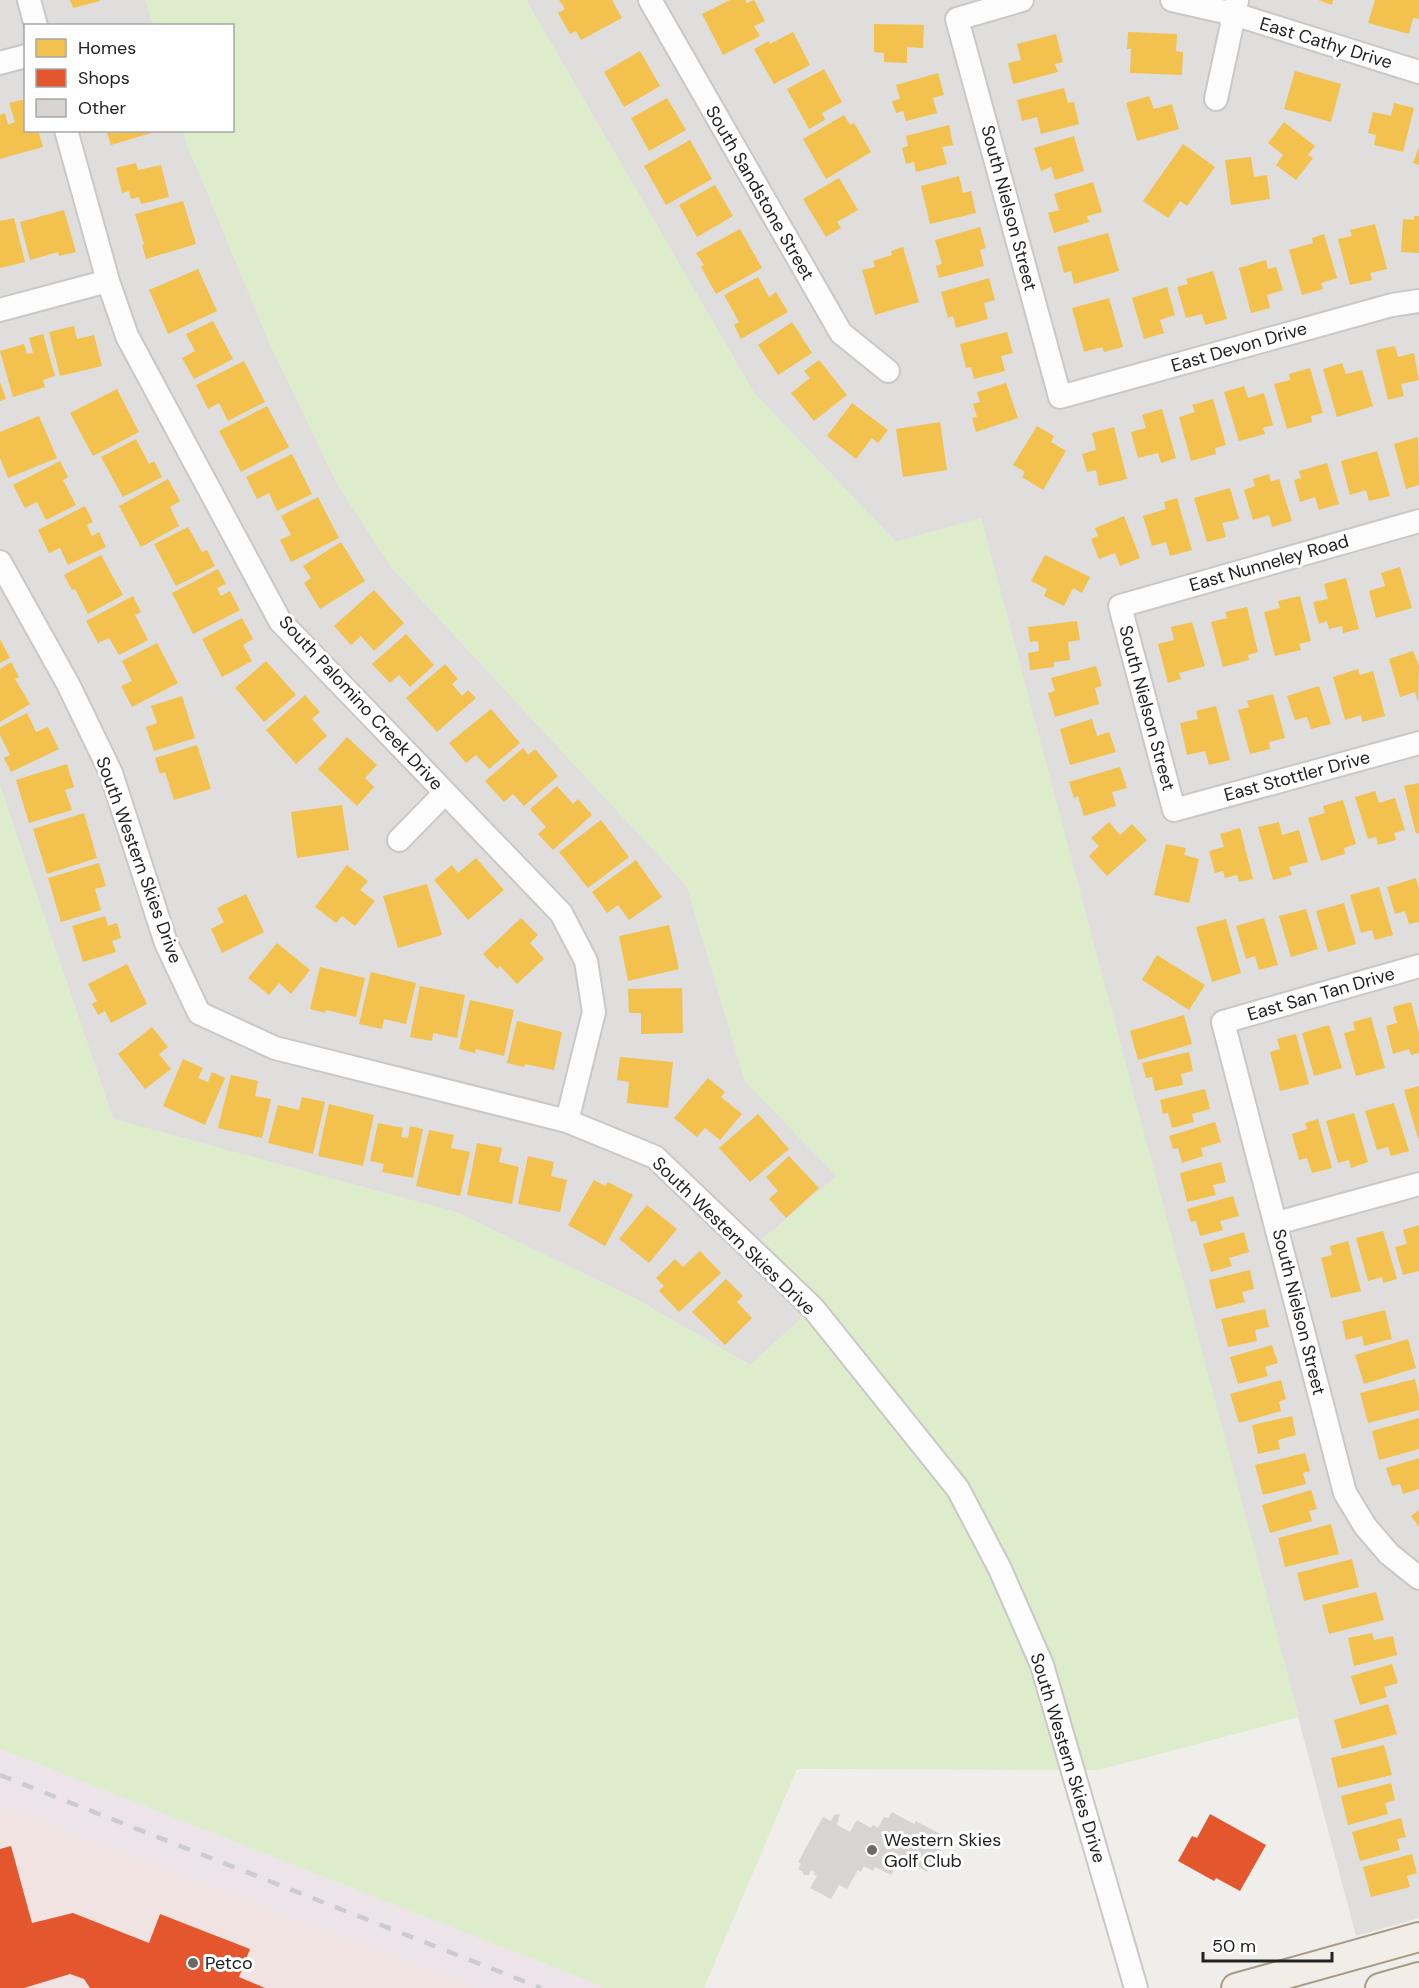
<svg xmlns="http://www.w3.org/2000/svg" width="1419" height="1988" viewBox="0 0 1419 1988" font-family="'DM Sans',sans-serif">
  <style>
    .residential { fill: #dfdedc }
    .commercial { fill: #f1e3e1 }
    .industrial { fill: #ede4e9 }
    .grass { fill: #ddeccb }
    .homes { fill: #f2c14e }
    .shops { fill: #e4572e }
    .building { fill: #d7d4d2 }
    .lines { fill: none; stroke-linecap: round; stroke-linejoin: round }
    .minor-casing { stroke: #c9c8c7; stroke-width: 26 }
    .major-casing { stroke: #a79c86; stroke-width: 32 }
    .minor { stroke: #fdfcfc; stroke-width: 22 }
    .major { stroke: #f3ede7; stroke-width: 28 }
    .rail { stroke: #ccc; stroke-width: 4.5; stroke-dasharray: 12 12; stroke-linecap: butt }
    .poi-dot { fill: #6a6968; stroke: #fff; stroke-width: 2 }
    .labels { text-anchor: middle; stroke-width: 6; stroke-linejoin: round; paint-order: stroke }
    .street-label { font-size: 18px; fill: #222; stroke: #fff }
    .poi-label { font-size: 18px; fill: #222; stroke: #fff; text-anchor: start }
  </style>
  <rect width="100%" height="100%" fill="#f0eeeb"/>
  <path class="residential" d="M0 0H146L153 25 26 26V130L183 131 187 144 270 344 338 485 392 568 687 886 745 1081 837 1176 751 1249 813 1308 750 1365 636 1299 458 1213 113 1119 0 786Z
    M526 0H1419V1918L1356 1936 981 518 896 542 754 393Z"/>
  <path class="commercial" d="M0 1807 472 1988H0Z"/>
  <path class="industrial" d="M0 1749 606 1988H472L0 1807Z"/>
  <path class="grass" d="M146 0H526L754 393 896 542 981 518 1299 1717 1099 1770 797 1769 704 1988H606L0 1749V786L113 1119 458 1213 636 1299 750 1365 812 1309 751 1250 836 1176 745 1081 687 886 392 568 338 485 270 344 187 144 183 131 232 130V26L153 25Z"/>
  <path class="homes" d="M70 0H100V1L73 8Z
    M559 0H612L622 18 581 40 576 31 570 34 558 13 565 9Z
    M730 0H745L747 3 754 0 765 21 754 26 760 36 723 55 702 14Z
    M1318 0H1333L1332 5Z
    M1375 0H1419V19L1413 18 1409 34 1368 23Z
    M874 24 924 25 923 48 907 47V63L884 62V53L874 52Z
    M793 32 810 65 774 84 754 49 769 41 770 44Z
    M1128 32 1177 34 1176 51 1183 52 1182 75 1130 73 1131 49H1127Z
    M1056 34 1063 62 1055 64 1058 72 1013 84 1008 63 1021 60 1017 44Z
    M640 51 660 86 624 107 604 72Z
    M824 69 842 102 822 113 825 120 809 129 787 89Z
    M1295 71 1341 84 1331 122 1284 109Z
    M938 73 944 95 933 98 937 113 906 121 903 111 896 113 892 101 900 99 896 85Z
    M1064 88 1068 103 1074 102 1079 124 1041 134 1037 117 1022 121 1017 100Z
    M1149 96 1154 109 1172 104 1179 129 1137 141 1126 103Z
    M667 98 686 130 649 151 631 118Z
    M26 99V130H38L43 147 0 159V115L5 113 8 125 15 122 9 103Z
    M1394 103 1414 108 1403 152 1374 145 1376 135 1368 133 1373 112 1391 116Z
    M844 115 850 125 854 123 871 152 826 179 803 139Z
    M1284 122 1315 146 1308 155 1313 158 1296 180 1276 165 1283 155 1268 143Z
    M949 125 953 145 942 147 947 164 916 172 914 162 906 164 902 148 908 146 906 136Z
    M106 130H158V131L111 145Z
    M1074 136 1084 171 1055 180 1051 167 1041 171 1034 148Z
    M690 140 712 179 666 205 644 166Z
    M1183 144 1215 167 1187 206 1180 201 1168 218 1143 201Z
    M1419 147V165L1413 163Z
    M1251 157 1254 177 1267 175 1270 199 1231 205 1225 160Z
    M136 163 138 170 161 165 169 197 141 204 139 197 131 199 129 191 122 193 116 168Z
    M959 176 963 193 971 191 976 213 930 224 921 186Z
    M839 178 858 210 837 222 841 228 826 237 803 199Z
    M1093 182 1102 212 1087 216 1089 222 1054 233 1048 213 1059 210 1054 194Z
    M715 185 733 216 697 237 679 205Z
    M183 201 196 244 146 259 142 245 144 244 135 214Z
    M64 210 76 252 59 256 58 252 30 260 20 222Z
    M1414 216H1419V253L1401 252 1403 219 1414 220Z
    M14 218 25 262 0 268V221Z
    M1375 224 1387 269 1370 273 1372 280 1350 285 1338 239 1352 236 1350 230Z
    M980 227 986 248 980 250 984 266 939 278 936 266 942 264 935 240Z
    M740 229 762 268 716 294 701 267 704 265 696 253Z
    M1108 233 1119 271 1074 284 1071 271 1064 273 1057 247Z
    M1324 234 1337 278 1321 283 1323 289 1302 295 1289 250 1313 243 1312 238Z
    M903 247 919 302 875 315 862 270 875 267 873 261 892 255 891 251Z
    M1266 260 1268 269 1276 267 1283 290 1267 295 1270 308 1251 313 1239 268Z
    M198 269 217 311 168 334 149 290Z
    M1213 271 1227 319 1205 325 1202 314 1186 318 1177 287 1188 284 1186 279Z
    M758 277 769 297 776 292 788 312 741 339 734 325 739 322 724 295Z
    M989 278 995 300 984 303 988 319 956 328 953 316 948 318 941 292Z
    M1167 287 1175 315 1160 320 1164 333 1144 339 1132 298Z
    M1109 298 1123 347 1104 352 1102 347 1084 352 1072 308Z
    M213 321 233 359 194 379 182 358 195 351 186 334Z
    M792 322 812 353 778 375 758 345Z
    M74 326 77 339 94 335 102 366 60 376 49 332Z
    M1007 332 1013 353 1001 356 1005 371 974 379 971 367 966 368 960 344Z
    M43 334 55 376 43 380 45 387 13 397 0 351 24 344 27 354 33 353 29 338Z
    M1395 346 1398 357 1414 353 1419 380 1401 384 1404 396 1388 400 1376 350Z
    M819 360 847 395 814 421 791 393 810 378 804 371Z
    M244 361 265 402 228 421 219 403 208 409 196 385Z
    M1342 363 1346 374 1362 370 1373 406 1337 417 1323 369Z
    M1310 368 1323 413 1311 416 1312 422 1287 429 1274 384 1290 380 1289 374Z
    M0 382 6 399 0 401Z
    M1006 383 1018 418 976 432 972 418 977 417 973 404 980 402 977 392Z
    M1244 386 1248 398 1264 393 1273 425 1263 428 1265 434 1239 441 1224 392Z
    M117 389 139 432 93 456 70 413Z
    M1213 399 1226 445 1215 448 1216 454 1191 461 1179 417 1195 412 1192 405Z
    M852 403 888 430 878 443 872 438 856 459 827 436Z
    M267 406 289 447 241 472 219 431Z
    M1162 409 1176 458 1161 463 1158 453 1138 458 1131 432 1146 428 1142 415Z
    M39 416 57 458 8 478 0 458V432Z
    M940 422 947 470 903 477 896 429Z
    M1037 426 1054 436 1051 442 1066 451 1043 490 1022 477 1025 472 1013 465Z
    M1114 427 1127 479 1099 486 1096 470 1087 472 1082 454 1096 450 1092 433Z
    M1418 437 1419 485 1406 489 1394 444Z
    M136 439 149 464 154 461 162 477 123 497 101 457Z
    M1377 451 1390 496 1369 501 1366 490 1350 495 1341 461Z
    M292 454 312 494 277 511 269 493 257 499 246 477Z
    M60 461 68 477 63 480 76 505 46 520 37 502 25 508 13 485Z
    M1327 463 1339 504 1319 510 1315 497 1300 502 1294 480 1301 478 1299 471Z
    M1269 474 1271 482 1279 479 1292 521 1272 527 1269 515 1253 520 1244 490 1255 486 1253 479Z
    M168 479 180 501 170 507 179 526 141 547 119 506Z
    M1230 488 1239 519 1222 523 1226 537 1207 542 1194 498Z
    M318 497 339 538 291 562 280 540 291 535 281 516Z
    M1177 498 1192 550 1170 556 1166 542 1152 546 1143 516 1166 509 1164 502Z
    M85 506 93 522 87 525 92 536 99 532 106 547 68 565 60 548 49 553 38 530Z
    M1124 516 1140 558 1120 566 1115 553 1099 559 1091 539 1098 536 1095 528Z
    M188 527 202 552 207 550 215 566 176 586 154 544Z
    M341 542 365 581 320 609 304 583 311 578 303 566Z
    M101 555 123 595 88 614 75 589 72 590 64 575Z
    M1045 555 1090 577 1082 593 1073 588 1064 606 1044 596 1047 589 1031 581Z
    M1400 567 1412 608 1376 618 1369 591 1385 586 1381 573Z
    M218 569 226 584 217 588 221 596 230 591 240 610 193 634 172 593Z
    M1346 578 1359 629 1343 633 1342 626 1329 629 1327 621 1319 624 1313 602 1328 599 1324 584Z
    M374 590 404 623 374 651 361 636 351 645 334 626Z
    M133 596 141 612 135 615 148 640 119 655 109 638 98 643 86 621Z
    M1300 596 1311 641 1299 644 1301 650 1275 656 1264 612 1280 608 1278 601Z
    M1247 607 1258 652 1248 655 1249 660 1223 667 1211 622 1227 618 1225 612Z
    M242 618 253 639 243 645 252 661 222 677 202 639Z
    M1077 621 1080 640 1068 642 1070 660 1054 662V667L1030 670 1028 653 1039 651 1038 641 1030 642 1028 627Z
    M1192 622 1205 666 1179 673 1181 679 1168 683 1158 644 1174 640 1171 627Z
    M406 634 434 665 410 687 399 675 390 683 372 664Z
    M0 639 10 658 0 663Z
    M157 643 178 683 132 707 121 686 132 681 122 661Z
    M1413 651 1419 665 1418 703 1415 692 1400 697 1389 659Z
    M266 661 296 695 264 722 235 688Z
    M11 662 19 677 15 679 30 704 0 722V669Z
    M445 664 458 679 452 684 462 696 468 690 476 698 437 732 406 698Z
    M1096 666 1102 686 1095 688 1099 704 1055 717 1048 693 1055 691 1051 678Z
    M1358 669 1360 675 1373 671 1385 716 1362 722 1361 715 1345 720 1333 677Z
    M1319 686 1331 724 1311 729 1307 717 1295 720 1287 696Z
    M1273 694 1285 738 1269 742 1270 749 1250 754 1238 710 1249 707 1247 701Z
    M305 695 320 712 312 719 327 736 296 764 266 730Z
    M182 696 195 738 154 751 146 727 157 723 151 706Z
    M1216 706 1230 760 1209 765 1205 751 1187 755 1180 723 1198 719 1196 711Z
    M491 709 520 743 489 769 476 755 466 763 449 743Z
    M27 713 36 732 48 727 59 749 11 772 4 758 10 755 0 735V727Z
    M1092 719 1097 736 1109 732 1116 752 1070 765 1060 729Z
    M347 737 377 765 365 778 374 787 357 806 318 769Z
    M197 745 211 789 174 800 165 772 160 774 155 758Z
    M523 748 528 755 535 749 558 776 524 806 513 794 504 802 485 781Z
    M67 764 74 787 65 790 72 810 29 823 16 780Z
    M1120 767 1127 788 1112 792 1116 806 1084 816 1078 796 1074 798 1069 782Z
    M1419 783V833L1416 834 1404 786Z
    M557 786 573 804 578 799 592 815 553 850 538 834 546 827 530 809Z
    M1375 791 1379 803 1395 798 1405 830 1394 833 1396 840 1378 845 1376 837 1368 839 1355 797Z
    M1343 800 1356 844 1344 848 1345 854 1321 861 1308 818 1325 813 1323 806Z
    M342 805 349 850 297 858 291 812Z
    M84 813 97 858 47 874 33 829Z
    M601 820 629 857 588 888 559 852Z
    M1109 822 1120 835 1132 824 1147 840 1107 876 1089 856 1099 846 1091 838Z
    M1279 822 1282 835 1299 830 1308 862 1289 867 1292 875 1273 880 1258 827Z
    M1240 828 1253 879 1239 882 1237 875 1225 878 1223 871 1215 873 1209 851 1224 847 1220 834Z
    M1166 844 1186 848 1184 855 1199 859 1189 903 1154 895Z
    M476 858 504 890 468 920 434 880 452 865 458 873Z
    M636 860 662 897 629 920 618 905 607 913 592 892Z
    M99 863 106 886 95 889 101 910 61 922 48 878Z
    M347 865 368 881 360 890 375 901 355 926 342 916 336 923 315 907Z
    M1416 878 1419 889V922L1409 924 1405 911 1395 914 1387 887Z
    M427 884 442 935 398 948 383 896Z
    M1379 887 1393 935 1375 940 1372 930 1361 933 1350 895Z
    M246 894 264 932 222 953 211 929 224 922 217 908Z
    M1344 903 1356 944 1328 952 1316 911Z
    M1306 909 1318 949 1291 957 1279 916Z
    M105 916 108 926 117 923 121 938 112 941 116 952 83 962 72 926Z
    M521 918 538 935 530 943 544 959 517 984 500 966 497 969 483 954Z
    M1264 918 1278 965 1259 970 1255 956 1246 959 1236 926Z
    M1226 919 1241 973 1212 982 1196 927Z
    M669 925 679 969 628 981 619 936Z
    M277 943 310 970 291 994 279 983 269 995 248 978Z
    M1157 955 1205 985 1189 1010 1142 980Z
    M127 964 147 1004 111 1023 105 1011 98 1015 92 1004 97 1001 88 984Z
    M320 967 365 978 356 1017 326 1010 325 1013 310 1009Z
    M371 972 416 983 406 1024 384 1019 382 1029 359 1024Z
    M420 986 465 995 457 1038 433 1033 432 1041 410 1037Z
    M682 988 683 1033 641 1034V1013H629L628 989Z
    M470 1000 514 1010 504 1056 476 1049 475 1053 459 1049Z
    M1411 1002 1419 1033V1053L1411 1055 1409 1049 1393 1054 1386 1026 1397 1023 1393 1007Z
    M1184 1015 1192 1044 1138 1060 1130 1031Z
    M1371 1017 1385 1068 1356 1076 1344 1033 1355 1030 1353 1022Z
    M517 1021 562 1032 554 1070 525 1064 524 1067 507 1063Z
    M1329 1025 1342 1068 1314 1076 1302 1033Z
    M152 1027 168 1047 159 1054 171 1069 145 1089 118 1054Z
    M1296 1034 1309 1084 1280 1091 1270 1052 1280 1049 1277 1039Z
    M1189 1052 1193 1071 1181 1074 1183 1085 1155 1091 1152 1077 1146 1078 1142 1063Z
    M620 1057 673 1062 668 1108 627 1103 629 1082 617 1080Z
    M183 1059 203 1068 198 1078 208 1082 212 1072 225 1078 205 1125 163 1106Z
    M231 1075 258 1081 255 1096 271 1099 262 1138 218 1128Z
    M708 1078 725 1092 721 1097 742 1114 720 1140 705 1128 697 1137 674 1118Z
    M1419 1086V1138H1418L1404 1090Z
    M1205 1089 1210 1109 1192 1114 1194 1122 1172 1128 1168 1113 1163 1114 1160 1100Z
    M302 1097 325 1102 313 1154 268 1143 278 1105 299 1110Z
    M1394 1103 1409 1151 1391 1156 1388 1147 1377 1150 1365 1111Z
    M329 1104 374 1115 363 1166 318 1156Z
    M1354 1113 1368 1162 1351 1168 1349 1160 1338 1163 1326 1121Z
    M758 1114 789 1149 750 1182 719 1148Z
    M1318 1119 1332 1168 1312 1173 1307 1158 1299 1160 1292 1134 1307 1129 1305 1123Z
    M1215 1122 1221 1142 1201 1148 1203 1156 1182 1163 1178 1148 1173 1149 1169 1136Z
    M378 1123 403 1128 401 1137 408 1138 410 1126 423 1129 413 1178 382 1172 384 1164 370 1161Z
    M429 1130 454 1135 451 1148 470 1152 460 1196 416 1186Z
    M477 1143 502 1148 499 1162 519 1167 512 1204 467 1195Z
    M528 1156 554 1162 551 1176 567 1180 560 1212 518 1204Z
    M789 1156 819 1188 786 1218 769 1199 778 1191 766 1177Z
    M1221 1162 1226 1182 1213 1185 1216 1195 1187 1202 1180 1173Z
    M594 1180 605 1186 608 1182 633 1195 605 1246 568 1225Z
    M1233 1196 1239 1216 1220 1221 1223 1230 1200 1236 1196 1221 1191 1222 1187 1209Z
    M647 1205 677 1229 649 1263 619 1239Z
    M1419 1225V1271L1403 1275 1395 1247 1407 1244 1403 1230Z
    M1383 1231 1397 1279 1383 1283 1382 1277 1368 1281 1356 1238Z
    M1244 1232 1249 1252 1229 1258 1232 1266 1211 1272 1203 1244Z
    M1348 1241 1361 1291 1331 1298 1321 1258 1332 1255 1330 1246Z
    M700 1251 721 1273 679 1312 659 1291 664 1286 656 1278 675 1259 683 1267Z
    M1250 1270 1254 1289 1242 1292 1245 1302 1216 1309 1209 1280Z
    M726 1279 743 1296 737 1302 752 1318 725 1345 692 1312Z
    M1265 1309 1269 1327 1255 1330 1257 1341 1228 1347 1221 1319Z
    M1385 1310 1392 1339 1364 1346 1362 1336 1346 1340 1342 1321Z
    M1408 1339 1416 1368 1364 1384 1355 1355Z
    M1272 1345 1278 1363 1265 1367 1268 1376 1238 1384 1230 1357Z
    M1415 1379 1419 1396V1410L1368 1423 1360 1393Z
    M1281 1380 1286 1399 1279 1402 1281 1411 1239 1423 1230 1394Z
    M1292 1416 1296 1435 1278 1440 1280 1449 1258 1454 1252 1425Z
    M1419 1418V1449L1379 1460 1372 1431Z
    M1305 1453 1310 1471 1303 1473 1306 1484 1263 1495 1255 1465Z
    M1419 1458V1489L1403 1494 1400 1484 1392 1486 1386 1468Z
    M1311 1490 1317 1509 1309 1511 1312 1521 1270 1533 1262 1505Z
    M1419 1510V1527L1411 1516Z
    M1331 1524 1339 1554 1285 1567 1278 1538Z
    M1352 1559 1359 1587 1304 1601 1297 1573Z
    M1376 1592 1384 1620 1329 1634 1322 1605Z
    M1372 1633 1374 1640 1393 1636 1397 1655 1354 1666 1348 1638Z
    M1392 1664 1398 1683 1384 1687 1387 1697 1360 1705 1351 1676Z
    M1388 1704 1397 1734 1342 1749 1334 1720Z
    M1384 1745 1392 1775 1338 1788 1331 1758Z
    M1391 1783 1395 1800 1385 1803 1388 1814 1348 1825 1341 1796Z
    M1401 1818 1406 1837 1397 1839 1400 1850 1360 1861 1352 1832Z
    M1412 1854 1417 1873 1407 1876 1410 1887 1371 1897 1363 1867Z"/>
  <path class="shops" d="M1210 1814 1266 1845 1240 1891 1216 1878 1214 1881 1178 1861 1192 1836 1197 1838Z
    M11 1846 32 1923 73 1913 149 1943 160 1914 250 1949 239 1977 265 1988H90L84 1979 70 1974 24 1988H0V1849Z"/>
  <path class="building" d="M892 1812 914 1824 916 1821 946 1837 927 1872 914 1864 910 1870 898 1863 891 1875 875 1867 873 1871 864 1866 861 1872 858 1870 847 1889 839 1885 831 1899 810 1888 817 1876 813 1874 815 1872 811 1870 809 1875H804L802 1871 798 1869 801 1864 798 1862 823 1817 831 1821 834 1815 840 1814 837 1825 850 1832 857 1820 871 1828 873 1825 878 1828 884 1817 888 1818Z"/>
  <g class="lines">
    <g class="minor-casing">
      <path id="minor" d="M29 0 36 26
        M650 0 841 333 888 371
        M1022 0 957 19 1060 397 1392 305 1419 301
        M1172 0 1234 14 1419 72
        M0 63 26 56
        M1216 99 1237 1
        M66 130 108 281 127 336 280 621 561 913 586 961 594 1012 567 1121
        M0 310 108 281
        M1419 521 1120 606 1174 810 1419 743
        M0 562 68 684 111 773 166 943 199 1013 275 1048 567 1121 655 1157 813 1308 958 1489 1000 1569 1042 1665 1136 1988
        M399 840 445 793
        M1419 966 1223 1022 1345 1493 1365 1526 1389 1554 1419 1578
        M1277 1223 1419 1184"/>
    </g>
    <g class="major-casing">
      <path id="major" d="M1236 1988 1419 1937
        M1380 1988 1419 1977"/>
    </g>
    <use href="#minor" class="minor"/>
    <use href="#major" class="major"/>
    <path class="rail" d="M0 1775 541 1988"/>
  </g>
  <g class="poi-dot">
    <circle cx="872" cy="1850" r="6"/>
    <circle cx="193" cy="1963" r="6"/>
  </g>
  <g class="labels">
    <g class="street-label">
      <text transform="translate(1326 43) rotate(17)" y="6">East Cathy Drive</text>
      <text transform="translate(760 193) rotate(60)" y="6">South Sandstone Street</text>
      <text transform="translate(1009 208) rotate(75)" y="6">South Nielson Street</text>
      <text transform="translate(1239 347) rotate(-16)" y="6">East Devon Drive</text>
      <text transform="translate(1269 563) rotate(-16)" y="6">East Nunneley Road</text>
      <text transform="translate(361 703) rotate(47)" y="6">South Palomino Creek Drive</text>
      <text transform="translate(1147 708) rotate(75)" y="6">South Nielson Street</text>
      <text transform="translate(1297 776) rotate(-15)" y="6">East Stottler Drive</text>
      <text transform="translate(139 860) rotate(70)" y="6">South Western Skies Drive</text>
      <text transform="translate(1321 994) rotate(-16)" y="6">East San Tan Drive</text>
      <text transform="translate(734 1236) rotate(44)" y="6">South Western Skies Drive</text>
      <text transform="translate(1299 1312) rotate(76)" y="6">South Nielson Street</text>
      <text transform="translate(1068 1758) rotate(73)" y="6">South Western Skies Drive</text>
    </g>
    <g class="poi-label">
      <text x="884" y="1846">Western Skies<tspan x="884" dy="21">Golf Club</tspan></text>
      <text x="205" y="1969">Petco</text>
    </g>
  </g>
  <rect x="24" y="24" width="210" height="108" fill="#ffffff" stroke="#a7a7a7" stroke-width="1.5"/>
  <rect x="36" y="39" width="30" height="18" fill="#f2c14e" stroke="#a7a7a7" stroke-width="1.5"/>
  <text x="78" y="54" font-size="18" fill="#222222">Homes</text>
  <rect x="36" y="69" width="30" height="18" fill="#e4572e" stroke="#a7a7a7" stroke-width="1.5"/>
  <text x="78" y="84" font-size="18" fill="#222222">Shops</text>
  <rect x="36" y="99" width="30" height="18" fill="#d7d4d2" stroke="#a7a7a7" stroke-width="1.5"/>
  <text x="78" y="114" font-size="18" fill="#222222">Other</text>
  <path d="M1203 1952v9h129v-9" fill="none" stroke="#222222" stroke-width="3"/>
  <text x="1212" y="1952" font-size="18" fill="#222222" stroke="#ffffff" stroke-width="4.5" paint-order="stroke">50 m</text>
</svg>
